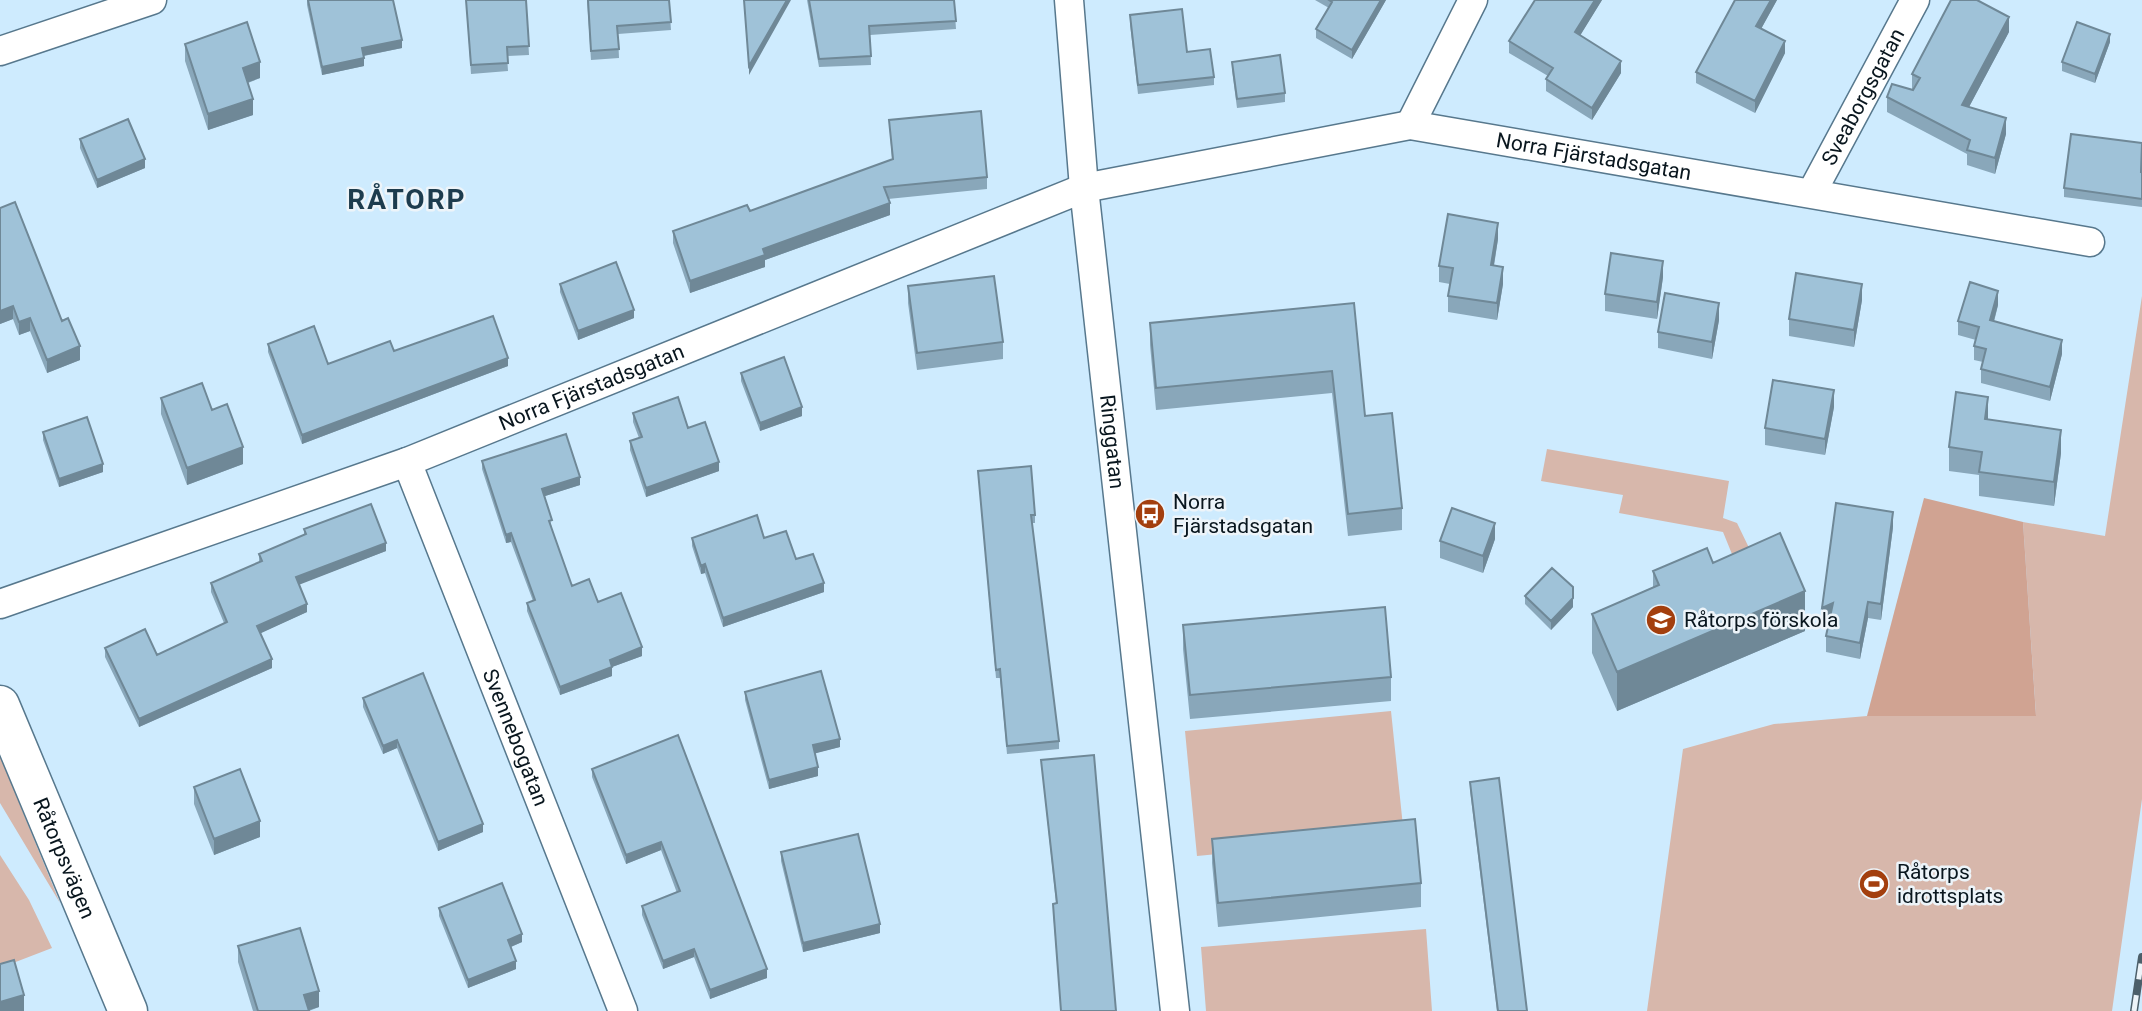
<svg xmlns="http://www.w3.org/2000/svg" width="2142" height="1011" viewBox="0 0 2142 1011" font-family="Roboto,sans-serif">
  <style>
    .green { fill: #d7b7ab }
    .forest { fill: #d0a392 }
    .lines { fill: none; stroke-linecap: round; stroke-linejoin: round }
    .street-casing { stroke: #57788d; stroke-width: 31 }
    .secondary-casing { stroke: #57788d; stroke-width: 41 }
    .street { stroke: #fff; stroke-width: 28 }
    .secondary { stroke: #fff; stroke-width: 38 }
    .rail-casing { stroke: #4c5f6a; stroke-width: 8 }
    .rail { stroke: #edf4f9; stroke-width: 5; stroke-dasharray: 16; stroke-linecap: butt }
    .wall { fill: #89a7ba }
    .shaded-wall { fill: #6f8897 }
    .building { fill: #9fc2d8; stroke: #6f8897; stroke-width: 2 }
    .labels { text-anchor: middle; stroke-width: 5; stroke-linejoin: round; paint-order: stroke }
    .street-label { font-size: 21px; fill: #09161e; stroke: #edf4f9 }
    .poi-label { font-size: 21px; fill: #09161e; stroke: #edf4f9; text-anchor: start }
    .district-label { font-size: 28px; font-weight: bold; letter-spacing: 2px; fill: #1d3c4e; stroke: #edf4f9 }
  </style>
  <rect width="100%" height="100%" fill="#ceebfe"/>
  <path class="green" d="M2142 296V799L2112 1011H1647L1683 749 1774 724 1867 716 2036 715 2023 522 2105 536Z
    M1547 449 1729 481 1723 518 1737 523 1752 554 1734 559 1723 532 1619 513 1623 495 1541 481Z
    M1391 711 1404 836 1197 856 1185 731Z
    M0 756 60 903 0 803Z
    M0 855 29 900 52 948 0 968Z
    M1426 929 1432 1011H1206L1201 947Z"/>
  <path class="forest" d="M1924 498 2023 522 2036 716H1867Z"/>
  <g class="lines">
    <g class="street-casing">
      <g id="street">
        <path id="s1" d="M1069 0 1084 188 1175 1011"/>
        <path d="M0 51 152 0"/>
        <path d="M1410 125 1473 0"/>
        <path id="s2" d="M1812 192 1915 0"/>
        <path id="s3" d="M407 462 623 1011"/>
        <path id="s4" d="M0 604 407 462 1084 188 1410 125 2090 242"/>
      </g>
    </g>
    <g class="secondary-casing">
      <g id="secondary">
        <path id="s5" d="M0 705 128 1011"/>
      </g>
    </g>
    <use href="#street" class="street"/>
    <use href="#secondary" class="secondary"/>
    <g class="rail-casing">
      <path id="rail" d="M2134 1011 2142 957"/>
    </g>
    <use href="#rail" class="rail"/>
  </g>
  <path class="wall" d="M307 0H393L402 48 364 56V66L322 75 307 5Z
    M466 0H526L529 55 507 56 508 71 471 74Z
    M587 0H669L671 30 618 34 619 58 591 60Z
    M807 0H954L956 29 870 35 871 65 819 67Z
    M1315 0H1386L1352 59 1316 38V29L1329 8Z
    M1535 0H1602L1580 35 1621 73 1592 120 1546 91V79L1548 76 1509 53V41Z
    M1735 0H1777L1761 29 1785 53 1755 113 1696 83V72Z
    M1130 15 1187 52 1214 77V85L1138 94 1130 24Z
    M2009 32 1969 107 2006 134 1995 174 1967 165V154L1887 112V97L1913 90 1912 89V74Z
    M2110 42 2095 83 2062 71V62Z
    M185 44 260 78 248 83 253 115 208 130 185 61Z
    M1232 62 1285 93V102L1237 108 1232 70Z
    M889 120 987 177V189L888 199 890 215 765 260V267L690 293 673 243V231L750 211 892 160Z
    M80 139 145 168 97 188 80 148Z
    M2142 143V207L2064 197V188Z
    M0 208 62 321 80 360 47 373 30 331 19 335 13 319 0 324Z
    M1498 239 1494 266 1503 284 1497 320 1448 312V296L1450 284 1439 282V266Z
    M1663 277 1657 319 1605 311V294Z
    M560 284 634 318 578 340 560 292Z
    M908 286 1003 342V359L917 370 908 303Z
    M1862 300 1854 347 1789 336V319Z
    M1354 303 1365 416 1402 508V530L1348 536 1332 393 1156 410 1150 345V323Z
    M1998 305 1994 322 2062 354 2050 401 1981 383V369L1983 362 1974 360V346L1976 340 1958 335V321Z
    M1719 320 1712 359 1658 348V332Z
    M268 344 328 364 508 366 302 444 268 352Z
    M741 373 802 416 760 431 741 381Z
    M161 398 212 410 243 464 187 485 161 414Z
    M1834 407 1825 455 1765 445V428Z
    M633 413 688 428 719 471 646 497 630 450V441L639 438 633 422Z
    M1988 420 2061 453 2054 506 1979 496V475L1949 471V447Z
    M43 432 103 472 59 487 43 440Z
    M482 461 580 485 545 496 552 529H551L572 586 598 602 642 656 612 667V676L560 695 527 611V603L533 601 511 542 506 543 482 469Z
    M978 471 1035 515V523H1032L1059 741V749L1007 754 1000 678H996Z
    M1893 527 1881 620 1868 618 1860 659 1826 652V636L1829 620 1822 624Z
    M304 529 386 551 299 584 307 612 260 633 272 668 139 727 105 657V648L157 655 224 623 211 592V583L259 563V554L304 535Z
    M692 538H764L824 592 723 627 705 573 701 574 692 546Z
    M1495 539 1483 573 1440 558V541Z
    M1713 563 1805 631 1617 711 1592 653V614L1653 587V571Z
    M1525 596 1573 607 1551 630 1525 604Z
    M1183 625 1391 677V701L1190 719 1183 649Z
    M745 692 840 747 815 753 818 776 769 789 745 700Z
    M363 698 483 832 438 851 397 748 383 754 363 707Z
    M678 735 767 978 710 999 694 957 663 969 642 915V906L677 893 661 850 626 864 592 777V769Z
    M1041 760 1116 1011H1061L1053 912V904L1056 903Z
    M1470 782 1527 1011H1497L1470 790Z
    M194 787 260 837 214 855 194 804Z
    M1212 839 1421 883V907L1218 927 1212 863Z
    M781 852 880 933 803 952 781 861Z
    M439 908 522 942 511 947 516 969 468 988 439 916Z
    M238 946 319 1007 309 1011H253L238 962Z"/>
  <path class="shaded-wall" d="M787 0H791L749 75V66Z
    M1381 0H1386L1352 59V50Z
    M1595 0H1602L1575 44V32Z
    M1771 0H1777L1756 38V26Z
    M2009 17V32L1962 120V105Z
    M2110 34V42L2095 83V74Z
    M402 40V48L362 56V48Z
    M1785 41V53L1755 113V101Z
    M364 58V66L322 75V67Z
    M1621 61V73L1592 120V108Z
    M260 62V78L243 84V68Z
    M253 99V115L208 130V114Z
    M2006 118V134L1995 174V158Z
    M145 159V168L97 188V180Z
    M890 203V215L765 260V267L690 293V281L763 249Z
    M1498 223V239L1491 282V265Z
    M1663 261V277L1657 319V302Z
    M1503 267V284L1497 320V303Z
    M1862 284V300L1854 347V330Z
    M1998 291V305L1990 335V320Z
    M1719 303V320L1712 359V342Z
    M13 306V319L0 324V311Z
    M634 310V318L578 340V331Z
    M30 318V331L19 335V322Z
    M2062 340V354L2050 401V387Z
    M80 346V360L47 373V360Z
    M508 358V366L302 444V435Z
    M1834 390V407L1825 455V439Z
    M1988 397V421L1985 419Z
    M802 407V416L760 431V423Z
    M2061 430V453L2054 506V482Z
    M243 447V464L187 485V468Z
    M719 462V471L646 497V488Z
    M103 464V472L59 487V479Z
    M580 477V485L542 497V489Z
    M1893 512V527L1881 620V604Z
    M1495 523V539L1483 573V556Z
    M511 533V542L506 543V535Z
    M386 543V551L296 586V577Z
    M705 564V573L701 574V566Z
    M824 583V592L723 627V618Z
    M1805 591V631L1617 711V672Z
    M1573 598V607L1551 630V621Z
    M1868 602V618L1860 659V643Z
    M1833 603V619L1822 624V608Z
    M307 604V612L257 635V626Z
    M642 647V656L612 667V676L560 695V687L610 660Z
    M272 659V668L139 727V719Z
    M840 739V747L813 754V745Z
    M397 740V748L383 754V746Z
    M818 767V776L769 789V780Z
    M260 821V837L214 855V839Z
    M483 824V832L438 851V842Z
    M661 842V850L626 864V855Z
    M880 924V933L803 952V943Z
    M522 934V942L508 948V940Z
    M694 949V957L663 969V961Z
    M516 961V969L468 988V980Z
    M767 969V978L710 999V990Z
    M319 991V1007L306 1011 304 995Z
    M24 995V1011H0V1002Z"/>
  <path class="building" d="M308 0H393L402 40 362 48 364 58 322 67Z
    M466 0H526L529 46 507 47 508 63 471 65Z
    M588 0H669L671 22 617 26 619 49 591 51Z
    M744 0H787L749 66Z
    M809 0H954L956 21 869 26 871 56 819 59Z
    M1329 0H1381L1352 50 1316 29 1332 2Z
    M1535 0H1595L1575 32 1621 61 1592 108 1546 79 1553 68 1509 41Z
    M1735 0H1771L1756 26 1785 41 1755 101 1696 72Z
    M1951 0H1977L2009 17 1962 105 2006 118 1995 158 1967 150 1970 140 1887 97 1892 84 1913 90 1920 78 1912 74Z
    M1182 9 1187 52 1210 49 1214 77 1138 85 1130 15Z
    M247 22 260 62 243 68 253 99 208 114 185 44Z
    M2077 22 2110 34 2095 74 2062 62Z
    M1280 55 1285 93 1237 99 1232 62Z
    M981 111 987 177 884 187 890 203 763 249 765 255 690 281 673 231 747 205 750 211 893 159 889 120Z
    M128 119 145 159 97 180 80 139Z
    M2071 134 2142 143 2141 172H2142V199L2064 188Z
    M15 202 62 321 68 318 80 346 47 360 30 318 19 322 13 306 0 311V208Z
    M1448 214 1498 223 1491 265 1503 267 1497 303 1448 296 1453 268 1439 266Z
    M1611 253 1663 261 1657 302 1605 294Z
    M616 262 634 310 578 331 560 284Z
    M1796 273 1862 284 1854 330 1789 319Z
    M994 276 1003 342 917 353 908 286Z
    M1970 282 1998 291 1990 320 2062 340 2050 387 1981 369 1986 349 1974 346 1979 327 1958 321Z
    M1665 293 1719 303 1712 342 1658 332Z
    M1354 303 1365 416 1392 413 1402 508 1348 514 1332 371 1156 388 1150 323Z
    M493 316 508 358 302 435 268 344 314 326 328 364 390 341 394 351Z
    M784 357 802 407 760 423 741 373Z
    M1773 380 1834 390 1825 439 1765 428Z
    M202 383 212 410 227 404 243 447 187 468 161 398Z
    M1956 392 1988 397 1985 419 2061 430 2054 482 1979 472 1982 452 1949 447Z
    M678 397 688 428 705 422 719 462 646 488 630 441 642 437 633 413Z
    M87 417 103 464 59 479 43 432Z
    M566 434 580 477 542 489 552 520 549 521 572 586 589 579 598 602 621 593 642 647 610 660 612 667 560 687 527 603 535 600 511 533 506 535 482 461Z
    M1031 466 1035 515H1031L1059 741 1007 746 1000 669 996 670 978 471Z
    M1836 503 1893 512 1881 604 1868 602 1860 643 1826 636 1833 603 1822 608Z
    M371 504 386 543 296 577 307 604 257 626 272 659 139 719 105 648 145 629 157 655 227 622 211 583 262 561 259 554 306 534 304 529Z
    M1452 508 1495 523 1483 556 1440 541Z
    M757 515 764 538 786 531 796 559 813 554 824 583 723 618 705 564 701 566 692 538Z
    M1780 533 1805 591 1617 672 1592 614 1659 585 1653 571 1707 548 1713 563Z
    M1552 568 1573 587V598L1551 621 1525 596Z
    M1385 607 1391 677 1190 695 1183 625Z
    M821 671 840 739 813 745 818 767 769 780 745 692Z
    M423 673 483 824 438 842 397 740 383 746 363 698Z
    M678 735 767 969 710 990 694 949 663 961 642 906 680 891 661 842 626 855 592 769Z
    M1094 755 1116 1011H1061L1053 904 1057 903 1041 760Z
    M240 769 260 821 214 839 194 787Z
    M1499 778 1527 1011H1498L1470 782Z
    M1415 819 1421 883 1218 903 1212 839Z
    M858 834 880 924 803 943 781 852Z
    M502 883 522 934 508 940 516 961 468 980 439 908Z
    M300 928 319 991 304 995 309 1011H258L238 946Z
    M14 960 24 995 0 1002V964Z"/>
  <defs>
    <g id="bus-disc" transform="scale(1.575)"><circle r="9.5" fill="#a33f0e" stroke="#edf4f9"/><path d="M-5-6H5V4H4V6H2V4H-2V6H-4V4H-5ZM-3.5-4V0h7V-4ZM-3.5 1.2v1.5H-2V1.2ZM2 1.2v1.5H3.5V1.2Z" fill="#fff"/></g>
    <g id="school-disc" transform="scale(1.575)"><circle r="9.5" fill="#a33f0e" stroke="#edf4f9"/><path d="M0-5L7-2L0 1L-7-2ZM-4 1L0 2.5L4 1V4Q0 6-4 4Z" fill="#fff"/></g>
    <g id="stadium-disc" transform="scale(1.575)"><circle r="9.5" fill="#a33f0e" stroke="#edf4f9"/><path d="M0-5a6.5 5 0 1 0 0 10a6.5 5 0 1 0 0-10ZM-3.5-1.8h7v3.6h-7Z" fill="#fff"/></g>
  </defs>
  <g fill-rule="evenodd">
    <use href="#bus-disc" x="1150" y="514"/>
    <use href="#school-disc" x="1661" y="620"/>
    <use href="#stadium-disc" x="1874" y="884"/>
  </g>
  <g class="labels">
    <g class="street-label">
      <text dy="7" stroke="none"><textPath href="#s2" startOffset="108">Sveaborgsgatan</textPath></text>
      <text dy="7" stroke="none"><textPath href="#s4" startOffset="1680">Norra Fjärstadsgatan</textPath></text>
      <text dy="7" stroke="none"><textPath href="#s4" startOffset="630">Norra Fjärstadsgatan</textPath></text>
      <text dy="7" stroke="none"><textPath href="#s1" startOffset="444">Ringgatan</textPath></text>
      <text dy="7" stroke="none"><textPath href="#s3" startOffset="296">Svennebogatan</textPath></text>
      <text dy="7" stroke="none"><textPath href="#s5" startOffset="166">Råtorpsvägen</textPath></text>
    </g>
    <g class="poi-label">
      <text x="1173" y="509">Norra<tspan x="1173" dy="24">Fjärstadsgatan</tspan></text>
      <text x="1684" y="627">Råtorps förskola</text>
      <text x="1897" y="879">Råtorps<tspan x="1897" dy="24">idrottsplats</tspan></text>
    </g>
    <g class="district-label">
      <text x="407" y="209">RÅTORP</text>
    </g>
  </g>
</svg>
